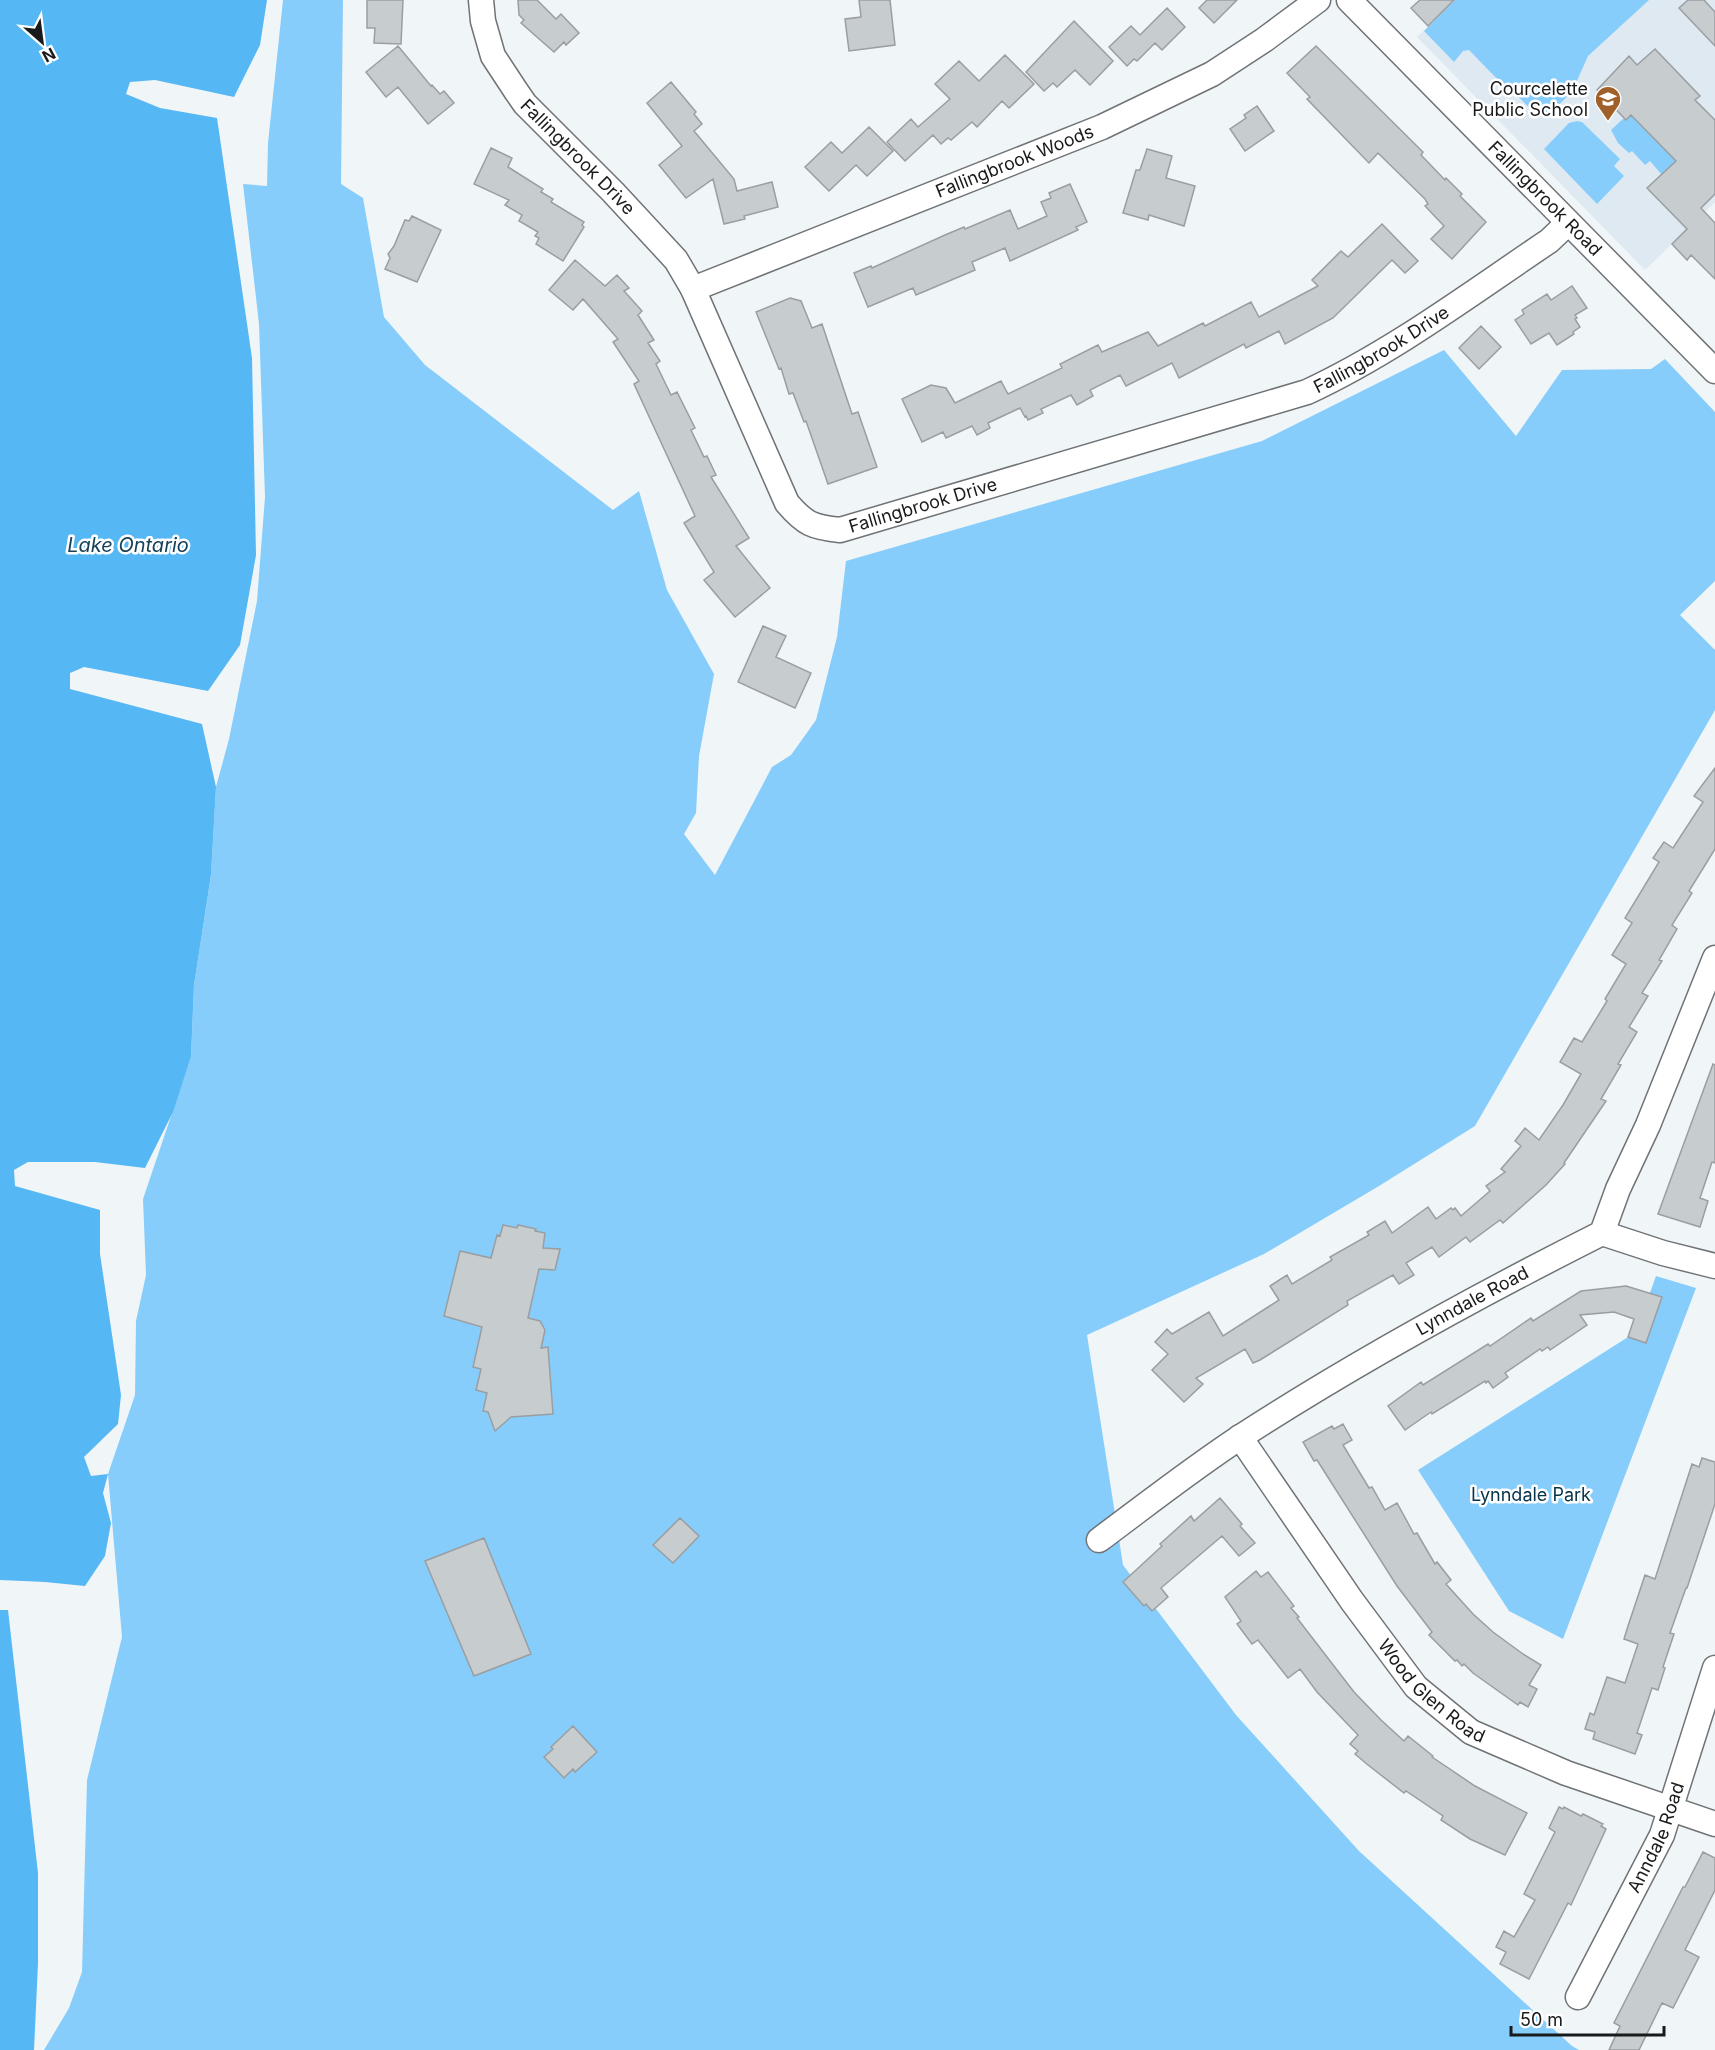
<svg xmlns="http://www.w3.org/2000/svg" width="1715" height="2050" viewBox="0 0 1715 2050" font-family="Inter,sans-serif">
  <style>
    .built { fill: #dee9f2 }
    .green { fill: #87cdfb }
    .water { fill: #55b7f3 }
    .building { fill: #c7cccf; stroke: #9a9ea1; stroke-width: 1.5 }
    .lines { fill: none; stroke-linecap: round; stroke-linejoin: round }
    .street-casing { stroke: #6f7376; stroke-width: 27 }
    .street { stroke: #fff; stroke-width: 24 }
    .labels { text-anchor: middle; stroke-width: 5; stroke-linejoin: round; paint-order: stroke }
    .poi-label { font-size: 18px; fill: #191a1b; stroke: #fff; text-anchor: end }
    .street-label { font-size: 18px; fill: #191a1b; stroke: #fff }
    .park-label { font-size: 18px; fill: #07334a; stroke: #fff }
    .water-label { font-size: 20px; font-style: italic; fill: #18415a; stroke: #fff }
  </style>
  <rect width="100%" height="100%" fill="#f0f5f8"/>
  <path class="built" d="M1455 0H1715V202L1645 270 1417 37Z"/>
  <path class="green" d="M283 0H343L341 184 363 198 384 317 425 365 613 510 639 491 667 590 714 674 699 756 696 813 684 834 715 875 772 767 791 755 816 720 837 637 846 561 1262 441 1444 350 1516 436 1562 370 1651 369 1665 359 1715 412V581L1680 615 1715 650V710L1475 1126 1379 1186 1264 1254 1087 1335 1123 1565 1236 1715 1359 1851 1572 2046 1579 2050H44L69 2008 82 1972 87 1780 122 1637 108 1474 135 1395 136 1321 146 1275 143 1199 191 1057 194 985 211 875 216 787 229 739 257 601 265 497 259 324 243 184 267 186 268 143Z
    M1455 0H1649L1588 56 1572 92 1547 116 1539 117 1504 83 1502 84 1469 50 1463 51 1454 62 1424 31Z
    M1631 115 1676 161 1662 175 1650 161 1645 165 1632 151 1629 153 1618 143 1611 130 1624 118Z
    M1577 121 1582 122 1620 159 1614 166 1624 176 1597 204 1544 149 1569 123Z
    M1656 1276 1696 1288 1563 1639 1509 1611 1418 1470 1636 1332Z"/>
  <path class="water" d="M0 0H267L260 45 234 97 155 80 130 82 126 94 160 108 217 118 252 358 256 555 240 645 208 691 84 667 70 673V689L202 724 216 787 211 875 194 985 191 1057 173 1112 145 1168 95 1162H28L14 1170 15 1186 100 1210V1254L121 1395 118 1424 84 1457 91 1476 108 1474 103 1493 111 1523 105 1556 85 1586 45 1582 0 1580Z
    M0 1610H8L38 1873V1963L34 2050H0Z"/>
  <path class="building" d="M367 0H403L401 44 374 43 375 28H367Z
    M518 0H537L556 19 561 14 579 33 566 45 564 42 554 52 521 23 524 20 519 15Z
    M859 0H890L895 45 849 51 845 19 861 17Z
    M1207 0H1237L1214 23 1199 8Z
    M1420 0H1454L1428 26 1411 8Z
    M1688 0H1704L1715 12V46L1679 8Z
    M1167 8 1185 27 1162 50 1155 43 1137 61 1134 59 1127 66 1109 47 1131 26 1140 35Z
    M1074 21 1113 61 1090 85 1075 70 1057 87 1053 83 1044 91 1026 72Z
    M398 46 431 86 432 85 440 94 444 91 454 103 428 124 398 87 386 97 366 72Z
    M1316 46 1423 152 1421 155 1445 180 1446 178 1462 194 1460 196 1486 222 1452 259 1431 239 1444 226 1425 206 1428 204 1425 199 1378 153 1369 163 1307 99 1310 97 1287 73Z
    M1655 49 1700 96 1695 100 1715 120V194L1701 208 1715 223V279L1691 255 1687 260 1672 244 1687 229 1647 188 1676 161 1631 115 1626 120 1597 90 1629 56 1637 65Z
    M1005 55 1034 84 1009 108 1002 101 977 127 972 122 951 140 948 138 941 144 933 135 905 161 887 142 911 119 918 127 950 99 935 84 959 61 979 81Z
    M671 82 696 112 694 114 702 124 694 131 734 179 737 191 772 182 778 207 744 216 745 219 724 224 713 179 686 198 659 165 682 146 647 103Z
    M1257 106 1274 131 1245 151 1230 129 1246 118 1244 115Z
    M869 127 893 151 867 176 856 165 829 191 805 167 831 142 842 153Z
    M491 148 512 158 508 167 543 189 541 192 553 199 551 202 584 222 582 225 584 227 563 261 536 244 539 238 535 236 538 232 519 221 522 215 505 205 509 200 474 184Z
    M1147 149 1172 156 1166 178 1195 186 1184 226 1149 215 1148 220 1123 213 1136 170H1140Z
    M1070 184 1087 222 1076 227 1078 230 1010 261 1005 248 972 262 975 270 916 295 913 288 868 307 854 273 871 266 872 268 945 235 964 227 965 229 1010 210 1018 229 1047 216 1041 202 1051 198 1049 193Z
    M412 216 441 230 417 282 385 269 390 258 388 254 394 246 405 220 409 221Z
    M1382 224 1418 261 1405 273 1392 260 1333 318 1285 344 1279 331 1246 348 1244 344 1179 378 1172 363 1126 386 1120 375 1090 390 1093 396 1077 405 1071 395 1041 409 1043 413 1028 420 1026 416 1025 417 1020 408 988 423 990 428 977 435 972 426 946 438 943 432 922 442 902 399 931 385 946 388 955 403 1001 381 1008 394 1062 368 1060 364 1098 345 1102 352 1148 332 1158 346 1203 323 1205 326 1251 302 1259 317 1318 286 1312 280 1341 251 1348 257Z
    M575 260 605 286 617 275 629 288 624 291 642 311 638 315 654 340 648 343 660 361 656 364 671 395 677 392 695 428 691 430 704 457 707 456 716 475 711 477 749 538 736 546 770 588 735 617 704 580 714 572 684 523 695 516 634 384 639 381 613 342 618 339 583 299 573 310 549 290Z
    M1572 286 1587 308 1575 315 1577 318 1575 319 1580 327 1573 332 1574 334 1557 345 1549 333 1531 344 1515 320 1524 314 1522 310 1547 294 1551 300Z
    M790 298 801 301 812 328 822 324 852 414 858 412 877 467 828 484 806 421 804 422 793 393 789 394 781 368 779 369 756 312Z
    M1481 326 1501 347 1479 369 1459 348Z
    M763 626 786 636 776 657 811 673 795 708 738 682Z
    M1715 768V849L1689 891 1692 893 1672 925 1677 929 1659 960 1662 961 1642 993 1648 996 1629 1027 1637 1032 1618 1064 1621 1065 1601 1099 1606 1101 1564 1163 1565 1164 1546 1185 1503 1223 1500 1220 1470 1242 1466 1237 1439 1257 1432 1247 1406 1263 1414 1275 1399 1284 1393 1275 1347 1301 1348 1305 1260 1360 1253 1363 1245 1349 1196 1378 1203 1384 1184 1402 1152 1370 1168 1354 1155 1342 1167 1329 1172 1334 1209 1312 1223 1336 1279 1300 1270 1286 1287 1275 1292 1284 1332 1260 1330 1257 1369 1235 1367 1232 1385 1221 1392 1233 1428 1207 1436 1219 1451 1208 1453 1210 1455 1208 1461 1216 1490 1191 1486 1186 1505 1172 1501 1169 1521 1146 1515 1141 1525 1128 1539 1140 1563 1105 1581 1074 1560 1062 1574 1038 1582 1042 1607 1001 1605 999 1626 964 1612 955 1632 923 1625 918 1659 862 1653 858 1664 842 1673 848 1703 802 1694 796Z
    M1713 1064 1715 1065V1163L1712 1162 1700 1198 1708 1201 1700 1227 1658 1214Z
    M503 1225 517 1228 518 1225 536 1229 535 1231 545 1233 543 1248 560 1249 555 1270 539 1269 528 1318 540 1321 545 1330 541 1348 548 1347 553 1414 511 1417 495 1431 488 1412 483 1411 487 1393 476 1390 481 1369 473 1367 482 1327 444 1316 460 1251 491 1258 497 1235 500 1236Z
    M1626 1286 1662 1297 1646 1343 1628 1337 1634 1319 1614 1312 1580 1315 1587 1325 1550 1350 1548 1347 1542 1351 1540 1349 1505 1373 1508 1377 1493 1388 1488 1381 1486 1383 1485 1381 1432 1414 1431 1412 1405 1430 1388 1406 1421 1382 1423 1385 1488 1344 1490 1346 1531 1318 1533 1321 1581 1291Z
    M1343 1424 1352 1440 1343 1445 1369 1488 1372 1487 1385 1510 1397 1503 1414 1534 1417 1533 1435 1564 1437 1562 1451 1580 1446 1584 1473 1614 1493 1632 1523 1654 1541 1665 1529 1685 1537 1689 1528 1707 1520 1702 1518 1705 1473 1673 1464 1664 1462 1666 1457 1660 1455 1661 1429 1635 1432 1632 1397 1586 1317 1460 1314 1461 1303 1442 1332 1426 1334 1429Z
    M1702 1458 1715 1462V1504L1687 1588H1686L1670 1633 1674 1634 1663 1667 1665 1668 1658 1690 1652 1688 1637 1733 1642 1735 1635 1754 1593 1739 1595 1732 1585 1729 1590 1713 1594 1715 1607 1677 1625 1683 1638 1644 1624 1639 1628 1626 1645 1575 1655 1579 1692 1464 1699 1467Z
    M1220 1498 1242 1524 1240 1526 1255 1543 1239 1556 1222 1536 1161 1588 1168 1597 1152 1611 1146 1604 1144 1606 1123 1582 1162 1546 1160 1544 1191 1516 1194 1521Z
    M680 1518 699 1536 673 1563 653 1545Z
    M484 1538 531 1654 474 1676 425 1561Z
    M1256 1571 1261 1577 1268 1572 1294 1606 1291 1608 1299 1617 1297 1618 1354 1692 1381 1720 1404 1741 1408 1736 1433 1756 1432 1757 1475 1786 1527 1813 1505 1855 1470 1839 1441 1820 1443 1816 1406 1791 1404 1793 1368 1765 1355 1754 1358 1751 1350 1744 1358 1735 1317 1692 1300 1669 1288 1678 1258 1640 1252 1644 1237 1624 1241 1621 1225 1597Z
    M573 1726 597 1752 575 1772 573 1769 564 1778 544 1757 553 1749 551 1747Z
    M1559 1807 1563 1809 1564 1807 1581 1816 1583 1814 1603 1824 1601 1826 1606 1829 1571 1905 1568 1903 1529 1979 1500 1964 1506 1952 1496 1947 1504 1931 1514 1937 1535 1900 1524 1894 1555 1832 1549 1828Z
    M1703 1852 1715 1858V1890L1685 1950 1699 1957 1673 2008 1662 2003 1639 2050H1609L1620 2026 1614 2023 1683 1887H1685Z"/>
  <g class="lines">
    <g class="street-casing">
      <g id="street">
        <path id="s1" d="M481 0 483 21 493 56 516 91 525 104 613 192 676 260 693 289 787 503C805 524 812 527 840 530L1307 392C1393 352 1470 294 1549 241L1568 223"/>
        <path id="s2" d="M1349 0 1715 371"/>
        <path id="s3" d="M693 289 1102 127 1212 74 1264 40 1318 0"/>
        <path d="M1602 1233 1663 1253 1715 1266"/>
        <path id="s4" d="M1240 1437 1352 1601 1416 1687 1471 1732 1566 1773 1715 1824"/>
        <path id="s5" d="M1099 1540C1146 1505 1193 1468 1242 1436 1358 1361 1479 1295 1602 1233L1618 1189 1648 1125 1715 958"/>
        <path id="s6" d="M1578 1997 1662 1835 1715 1668"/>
      </g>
    </g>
    <use href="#street" class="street"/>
  </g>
  <defs>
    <g id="school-pin" transform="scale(1.35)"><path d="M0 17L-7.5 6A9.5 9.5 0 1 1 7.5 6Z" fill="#a06029" stroke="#fff"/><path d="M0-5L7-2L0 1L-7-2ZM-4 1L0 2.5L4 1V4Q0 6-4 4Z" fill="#fff"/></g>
  </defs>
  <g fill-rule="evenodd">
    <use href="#school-pin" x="1608" y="99"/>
  </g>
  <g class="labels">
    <g class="poi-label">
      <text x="1588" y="95">Courcelette<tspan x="1588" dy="21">Public School</tspan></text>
    </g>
    <g class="street-label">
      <text dy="6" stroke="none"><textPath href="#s1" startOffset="190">Fallingbrook Drive</textPath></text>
      <text dy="6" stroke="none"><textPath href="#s3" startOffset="346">Fallingbrook Woods</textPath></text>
      <text dy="6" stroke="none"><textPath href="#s2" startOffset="279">Fallingbrook Road</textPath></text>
      <text dy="6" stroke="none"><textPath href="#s1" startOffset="1234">Fallingbrook Drive</textPath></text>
      <text dy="6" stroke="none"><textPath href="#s1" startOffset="748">Fallingbrook Drive</textPath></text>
      <text dy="6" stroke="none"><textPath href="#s5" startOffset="444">Lynndale Road</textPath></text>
      <text dy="6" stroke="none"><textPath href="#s4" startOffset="320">Wood Glen Road</textPath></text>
      <text dy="6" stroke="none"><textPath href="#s6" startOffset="178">Anndale Road</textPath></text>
    </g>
    <g class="park-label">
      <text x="1531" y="1501">Lynndale Park</text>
    </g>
    <g class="water-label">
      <text x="128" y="552">Lake Ontario</text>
    </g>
  </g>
  <g transform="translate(42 42) rotate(152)" stroke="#ffffff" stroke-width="4.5" paint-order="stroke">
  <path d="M0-4.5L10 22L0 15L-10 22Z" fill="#191a1b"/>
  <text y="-9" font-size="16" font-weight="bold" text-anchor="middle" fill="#191a1b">N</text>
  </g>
  <path d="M1511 2026v9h153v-9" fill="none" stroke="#191a1b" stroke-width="3"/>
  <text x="1520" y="2026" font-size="18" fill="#191a1b" stroke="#ffffff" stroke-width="4.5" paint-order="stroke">50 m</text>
</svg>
